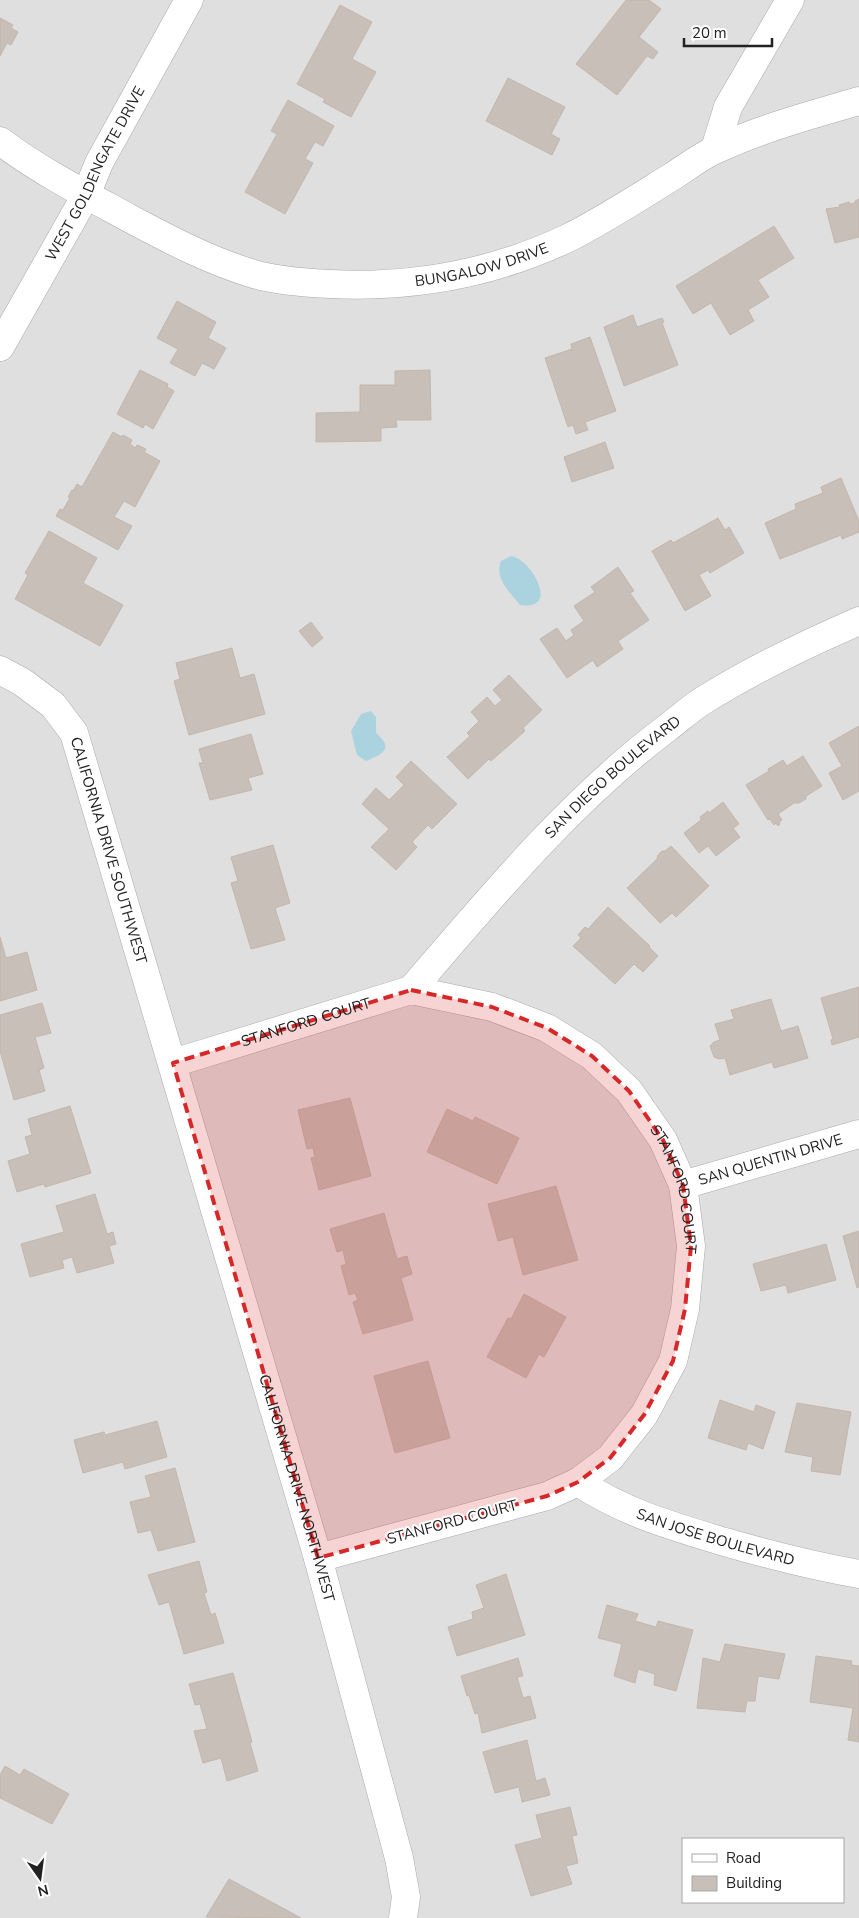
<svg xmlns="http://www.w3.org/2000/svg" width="859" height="1918" viewBox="0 0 859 1918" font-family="'Nunito Sans',sans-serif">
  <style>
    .residential { fill: #e0dfdf; fill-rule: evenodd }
    .water { fill: #aad3df }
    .building { fill: #c7bfb8; stroke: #c4b6ab }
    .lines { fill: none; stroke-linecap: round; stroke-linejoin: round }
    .minor-casing { stroke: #a9a9a9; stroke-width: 29 }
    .minor { stroke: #fff; stroke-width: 28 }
    .marked { fill: #d62828; fill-opacity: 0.2; stroke: #d62828; stroke-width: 4; stroke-dasharray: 10 6; stroke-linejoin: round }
    .labels { text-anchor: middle; stroke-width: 4; stroke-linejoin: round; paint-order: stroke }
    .street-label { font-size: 15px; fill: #222; stroke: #fff }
  </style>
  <rect width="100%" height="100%" fill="#f2efe9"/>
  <path class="residential" d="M0 0H859V1918H0ZM683 1839H843V1902H683Z"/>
  <path class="water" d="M511 556C530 558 562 611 520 605 510 592 494 579 501 561Z
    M371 711 376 717V733C395 749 382 754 366 761L357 755 351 731 361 714Z"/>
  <path class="building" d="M626 0H649L661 9 639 37 658 52 653 59 647 56 617 95 576 64Z
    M340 5 372 22 352 59 376 72 351 117 323 102 325 99 297 84Z
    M0 18 13 25 11 28 18 32 11 45 7 43 0 56Z
    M508 78 565 107 551 134 560 139 552 155 486 121Z
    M288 100 334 126 323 146 315 142 305 159 313 163 285 214 245 192 277 134 271 131Z
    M859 199V237L835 243 826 209 840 207 839 205 849 202 850 204 855 203V201Z
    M774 226 794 258 758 280 769 297 748 310 754 321 730 335 711 303 693 314 676 286Z
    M177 301 216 322 208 338 226 348 214 369 202 363 195 376 170 363 178 349 157 338Z
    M633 315 637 327 662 318 664 322 662 323 678 365 624 386 604 327Z
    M590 337 616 411 585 422 588 430 576 434 573 425 568 427 545 358 572 349 571 344Z
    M140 370 168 384 167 387 174 391 153 429 145 424 143 428 117 414Z
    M430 370 431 420H396L397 427 381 428V441L316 442V413L360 412V385H395V371Z
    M113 432 122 437 123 435 132 440 130 444 135 448 137 445 146 449 144 452 160 461 135 507 124 501 114 517 132 526 118 550 56 516 60 509 63 510 70 498 68 497 72 490 73 491 77 484 82 487Z
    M605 442 614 468 572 482 564 457Z
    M841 478 859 521V532L842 539 841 535 780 559 765 523 796 509 795 504 823 493 821 487Z
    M718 518 725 530 729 527 744 553 710 573 708 570 699 575 711 596 685 611 652 551 671 540 673 543Z
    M49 531 97 558 83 583 123 605 100 646 15 599 28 575 25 573Z
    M618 567 634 591 630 593 649 620 618 641 623 649 597 667 593 660 567 678 540 639 557 628 566 641 574 635 571 630 584 621 574 606 595 592 591 587Z
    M311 622 323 638 312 647 299 631Z
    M232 648 240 678 254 674 265 714 189 735 174 681 180 679 176 663Z
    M509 675 542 710 523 728 525 731 491 761 489 759 468 779 447 757 470 736 467 733 479 721 471 712 487 697 495 706 502 700 493 690Z
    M859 726V791L843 800 829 773 842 766 829 743Z
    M251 734 263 774 248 778 252 790 210 800 199 763H203L199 749Z
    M803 756 822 786 806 796V799L799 803H794L778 814 782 820 779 822 780 824 778 826 776 823 774 825 770 819 768 820 746 785 769 771 768 769 783 760 787 766Z
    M411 761 457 804 432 829 428 825 412 842 417 847 396 870 371 847 389 829 362 804 376 788 389 800 404 785 396 777Z
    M723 802 739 824 733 828 740 837 716 856 708 846 699 853 684 833 701 820 700 817 708 811 709 813Z
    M273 845 290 903 275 908 285 940 251 949 231 883 238 881 231 857Z
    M671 846 709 886 676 917 672 913 660 923 627 888 657 859 658 855 662 851H665Z
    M608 907 650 946 649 947 658 956 643 972 634 964 615 984 573 946 581 938 578 935 585 927 588 929Z
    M0 937 6 958 27 952 37 990 0 1001Z
    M859 987V1037L832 1045 831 1040 833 1039 821 998Z
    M771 999 781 1031 798 1026 808 1058 774 1068 772 1062 730 1075 725 1058 719 1059 714 1057 710 1046 714 1042 720 1040 715 1024 734 1019 731 1010Z
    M42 1003 51 1033 35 1037 44 1068 39 1070 45 1091 14 1100 0 1051V1015Z
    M350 1098 371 1176 319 1190 311 1158 315 1157 313 1148 307 1149 298 1110Z
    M70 1106 91 1173 45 1187 44 1184 17 1192 8 1161 30 1154 25 1137 32 1135 28 1119Z
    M447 1109 473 1121 475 1117 519 1138 497 1184 427 1152Z
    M556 1186 578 1260 523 1275 513 1237 498 1241 488 1204Z
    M95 1194 107 1234 113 1232 116 1244 109 1246 114 1263 77 1273 72 1257 62 1260 64 1268 30 1277 21 1244 64 1232 56 1206Z
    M384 1213 397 1259 407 1256 412 1274 401 1278 413 1320 363 1334 353 1302 358 1300 355 1293 349 1295 341 1266 346 1264 343 1250 337 1252 330 1229Z
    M859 1231V1287L857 1288 843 1236Z
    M826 1244 836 1280 788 1293 786 1285 761 1291 753 1264Z
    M524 1294 566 1317 544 1357 539 1354 526 1378 487 1357 508 1318 511 1319Z
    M428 1361 450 1438 395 1453 374 1376Z
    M720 1400 754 1412 756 1405 775 1412 763 1449 748 1443 746 1450 708 1438Z
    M797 1403 851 1412 840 1475 811 1471 813 1457 785 1452Z
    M157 1421 167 1457 125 1469 123 1462 83 1473 74 1440 104 1432 105 1435Z
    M175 1468 195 1542 158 1551 151 1530 138 1533 130 1502 151 1497 145 1476Z
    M199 1561 207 1592 204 1593 211 1615 215 1613 224 1643 184 1654 169 1602 159 1605 148 1575Z
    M506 1574 525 1635 457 1656 448 1627 473 1619 472 1612 484 1608 476 1585Z
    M607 1605 638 1614 635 1621 656 1627 658 1621 693 1630 676 1691 654 1685 655 1674 638 1669 635 1683 614 1676 622 1644 598 1638Z
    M725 1644 785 1654 779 1679 758 1676 755 1701H747L745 1712 697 1708 703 1658 720 1662Z
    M816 1656 852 1661 851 1665 859 1666V1742L848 1740 853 1708 810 1702Z
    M518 1658 523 1676 517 1677 523 1698 530 1696 536 1718 482 1733 478 1713 475 1714 469 1695 467 1696 461 1676Z
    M233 1673 252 1742 250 1743 258 1771 227 1781 221 1758 203 1763 194 1731 207 1729 200 1704 195 1705 189 1684Z
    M527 1740 536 1781 545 1778 550 1795 522 1802 519 1787 495 1793 483 1752Z
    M5 1766 20 1775 24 1769 69 1794 52 1824 0 1798V1775Z
    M570 1807 577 1835 572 1836 578 1863 566 1866 572 1884 531 1896 515 1845 542 1838 536 1815Z
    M229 1879 301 1918 206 1917Z"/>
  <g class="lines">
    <g class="minor-casing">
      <g id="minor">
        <path id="s1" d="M0 141C40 171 85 194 129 218 170 240 212 262 257 275 281 281 307 283 331 284 413 288 494 273 568 238 604 220 639 197 673 176 687 167 701 156 717 149 762 128 811 115 859 101"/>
        <path d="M715 149 728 107 790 0"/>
        <path id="s2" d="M0 347 86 195 99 163 189 0"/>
        <path id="s3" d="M0 670 22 682 53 705 74 733 318 1558 399 1858 406 1897 403 1918"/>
        <path id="s4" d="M411 990C491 897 569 802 667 728 679 719 691 708 704 700 753 669 806 644 859 621"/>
        <path id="s5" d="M173 1063 411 990 492 1007 547 1028 592 1056 629 1091 663 1140 683 1185 691 1246 685 1309 673 1361 644 1415 610 1458 578 1482 547 1496 318 1558"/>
        <path id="s6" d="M683 1185 859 1134"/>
        <path id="s7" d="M578 1482C625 1513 672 1526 725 1542 770 1555 814 1566 859 1574"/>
      </g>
    </g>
    <use href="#minor" class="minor"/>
  </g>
  <path class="marked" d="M411 990 492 1007 547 1028 592 1056 629 1091 663 1140 683 1185 691 1246 685 1309 673 1361 644 1415 610 1458 578 1482 547 1496 318 1558 173 1063Z"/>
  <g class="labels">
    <g class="street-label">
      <text dy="5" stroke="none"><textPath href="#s2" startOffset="198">WEST GOLDENGATE DRIVE</textPath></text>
      <text dy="5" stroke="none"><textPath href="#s1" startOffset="518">BUNGALOW DRIVE</textPath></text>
      <text dy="5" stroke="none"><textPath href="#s4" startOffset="294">SAN DIEGO BOULEVARD</textPath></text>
      <text dy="5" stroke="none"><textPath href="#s3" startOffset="221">CALIFORNIA DRIVE SOUTHWEST</textPath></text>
      <text dy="5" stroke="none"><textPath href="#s5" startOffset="139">STANFORD COURT</textPath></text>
      <text dy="5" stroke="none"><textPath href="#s6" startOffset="91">SAN QUENTIN DRIVE</textPath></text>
      <text dy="5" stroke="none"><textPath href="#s5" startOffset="605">STANFORD COURT</textPath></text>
      <text dy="5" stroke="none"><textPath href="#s3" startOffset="886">CALIFORNIA DRIVE NORTHWEST</textPath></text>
      <text transform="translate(452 1522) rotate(-15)" y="5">STANFORD COURT</text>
      <text dy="5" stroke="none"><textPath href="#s7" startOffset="149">SAN JOSE BOULEVARD</textPath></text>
    </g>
  </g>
  <rect x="682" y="1838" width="162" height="65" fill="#ffffff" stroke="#a7a7a7"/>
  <rect x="692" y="1854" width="25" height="8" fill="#ffffff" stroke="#a7a7a7"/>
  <text x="726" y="1863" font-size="15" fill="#222222">Road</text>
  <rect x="692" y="1876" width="25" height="15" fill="#c7bfb8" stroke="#a7a7a7"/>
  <text x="726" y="1888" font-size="15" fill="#222222">Building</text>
  <g transform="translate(40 1878) rotate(166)" stroke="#ffffff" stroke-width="4" paint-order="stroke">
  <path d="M0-4L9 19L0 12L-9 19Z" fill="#222222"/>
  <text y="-8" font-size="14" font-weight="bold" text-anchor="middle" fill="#222222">N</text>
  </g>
  <path d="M684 38v8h88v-8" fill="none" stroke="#222222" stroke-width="2.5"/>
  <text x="692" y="38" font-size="15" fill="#222222" stroke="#ffffff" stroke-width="4" paint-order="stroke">20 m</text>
</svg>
